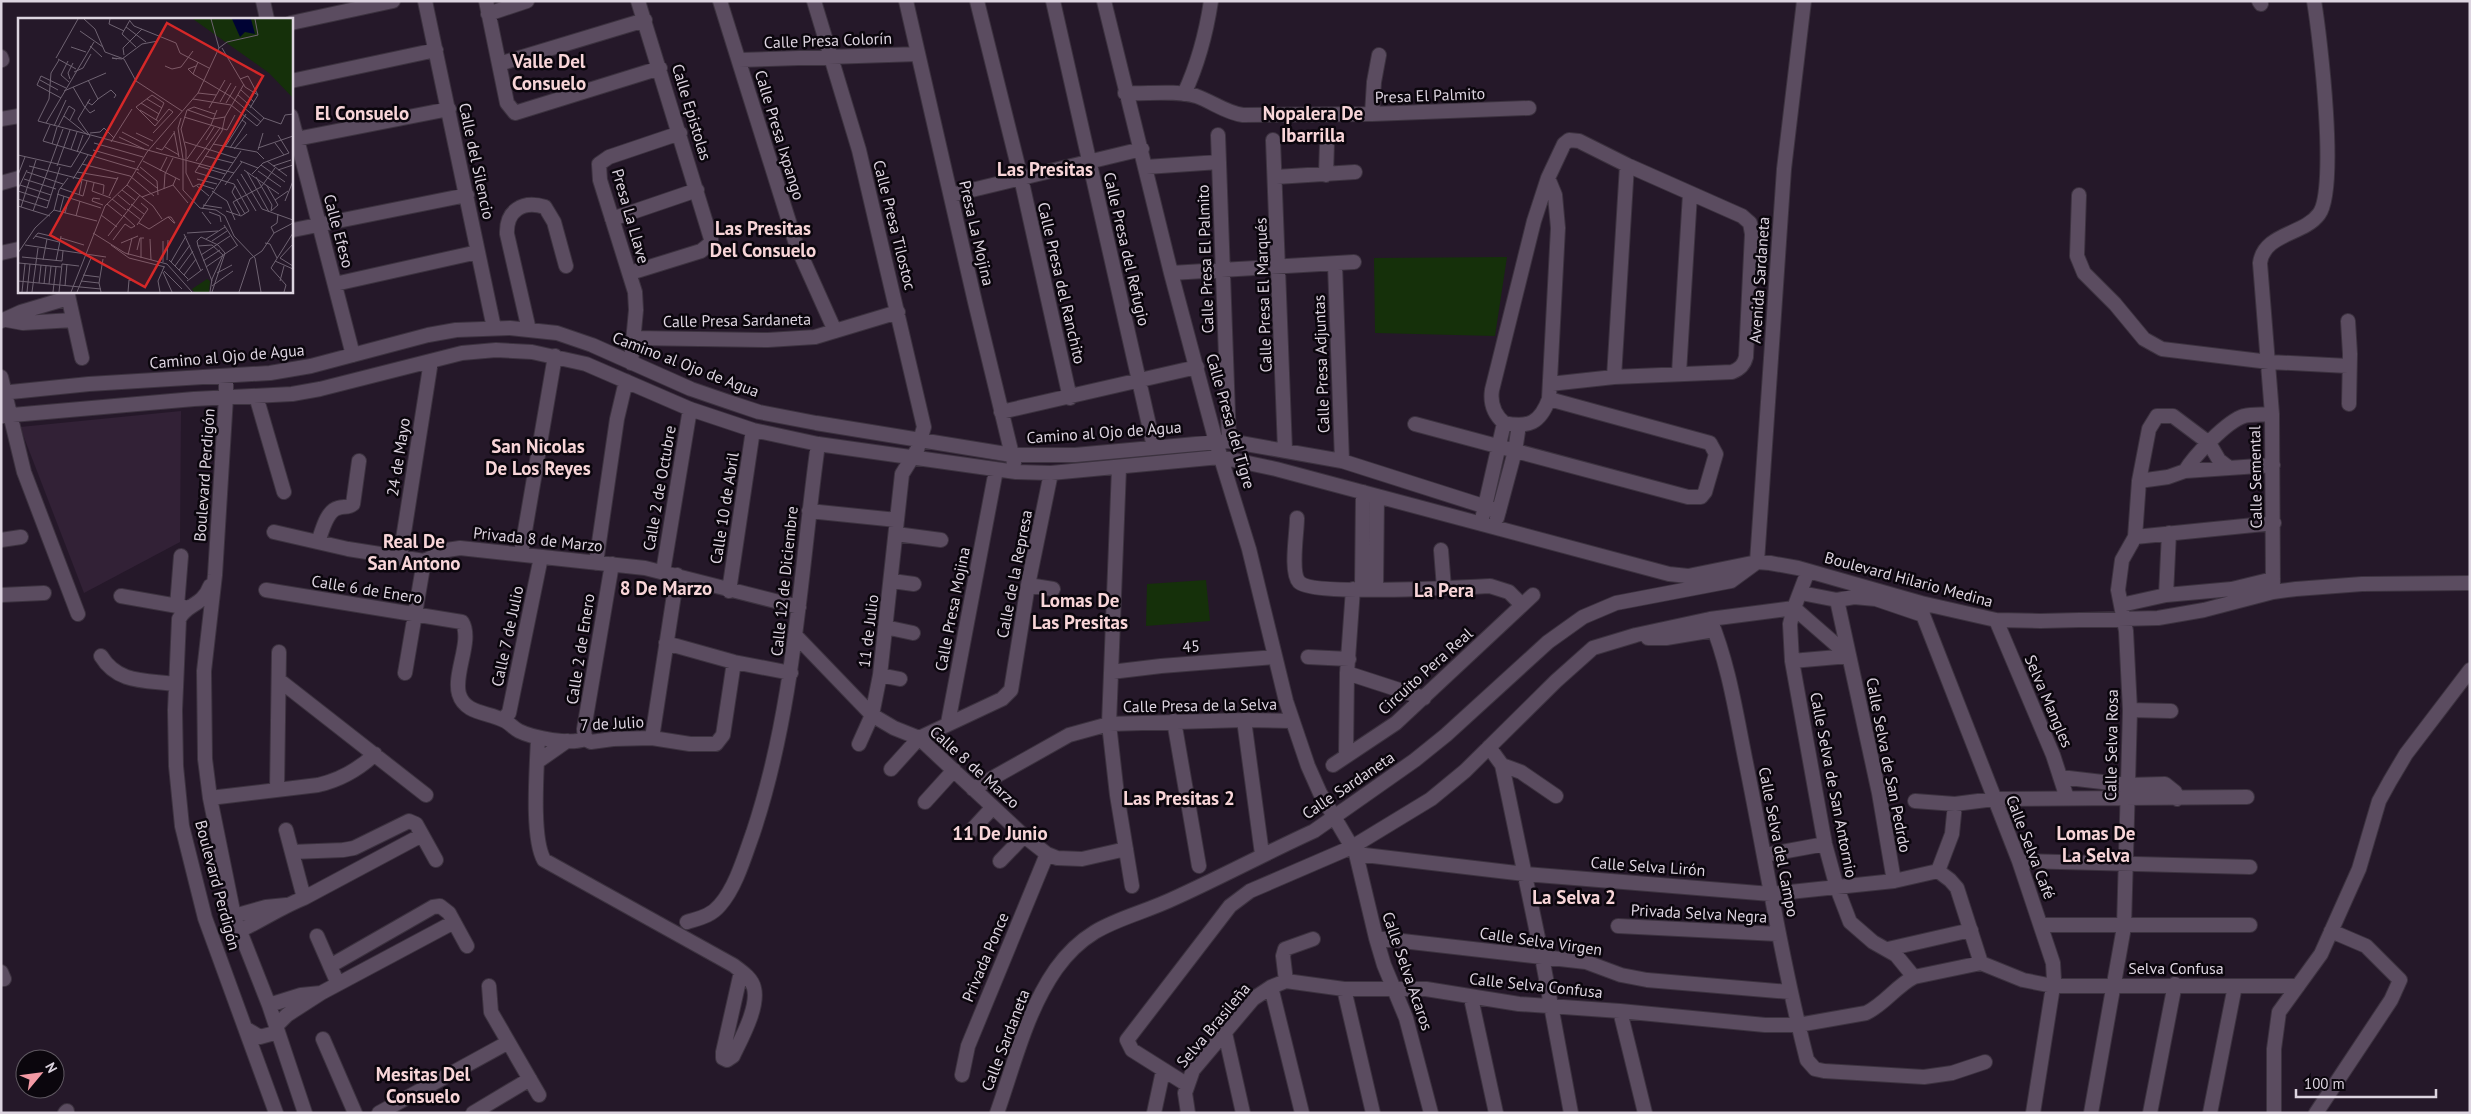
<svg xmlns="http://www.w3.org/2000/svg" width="2471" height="1114" viewBox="0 0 2471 1114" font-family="'PT Sans',sans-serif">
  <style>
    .built { fill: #322136 }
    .green { fill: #15300a }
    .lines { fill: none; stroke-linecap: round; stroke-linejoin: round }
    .minor-casing { stroke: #3c323f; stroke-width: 16 }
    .minor { stroke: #5b4c60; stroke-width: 14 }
    .labels { text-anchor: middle; stroke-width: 5; stroke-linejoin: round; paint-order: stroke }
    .street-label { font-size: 16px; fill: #ddd4e0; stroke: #0b060d }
    .quarter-label { font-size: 19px; font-weight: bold; fill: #f8d5d8; stroke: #0b060d }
    .inset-road { fill: none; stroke: #6f6372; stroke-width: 1 }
    .view { fill: #d62828; fill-opacity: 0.15; stroke: #d62828; stroke-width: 2.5 }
    .inset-edge { fill: none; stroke: #ddd4e0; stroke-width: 2.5 }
  </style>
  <rect width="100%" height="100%" fill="#251829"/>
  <path class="built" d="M181 411 180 542 84 593 20 427Z"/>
  <path class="green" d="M1507 257 1495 336 1375 333 1374 258Z
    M1206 580 1210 621 1146 626 1147 584Z"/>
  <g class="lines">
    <g class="minor-casing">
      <path id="minor" d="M263 1 267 19
        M425 1 494 328
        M486 1 507 103 515 113 660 68
        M720 1 796 244 835 331
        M814 1 859 150 924 427 917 450 902 474 880 675 872 715 859 744
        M906 1 975 302 1014 463
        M977 1 1021 178 1070 398
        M1053 1 1154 447
        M1104 1 1171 273 1216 442 1249 549 1286 701 1308 766 1320 793 1356 854 1376 938 1384 965 1406 1018 1431 1113
        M2259 1 2261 4
        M488 14 527 1
        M291 23 393 1
        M1 57 2 60
        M739 60 918 54
        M499 64 645 20
        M291 81 436 50
        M1125 93C1148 94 1175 90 1196 96 1213 102 1226 113 1243 115L1372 114 1529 108
        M1184 94C1198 64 1206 34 1211 1
        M1372 114 1374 82 1379 55
        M291 116 353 355
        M1 119 19 116
        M1218 135 1229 441
        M291 140 449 109
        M1273 140 1285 450
        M1146 167 1219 162
        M1326 175 1327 142
        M1276 177 1355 172
        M1548 178 1555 195 1558 228 1549 399C1540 423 1529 428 1504 423 1494 414 1490 403 1492 390L1534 221 1548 178 1564 144 1569 140 1579 141 1627 165 1742 216 1750 223 1752 234 1746 357C1744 365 1740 369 1732 372L1614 377 1550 384
        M1 183 19 178
        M951 195 1142 149
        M2079 195 2077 256 2084 273 2115 304 2144 339 2162 349 2269 362 2348 366
        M612 219 697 190
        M293 230 467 195
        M1 253 19 249
        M1335 265 1342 461
        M630 273 701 251 711 243V239L638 1
        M1171 273 1354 262
        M335 284 478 252
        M67 291 82 358
        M7 320 23 323 73 320
        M1 321 21 312 68 298
        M2348 321 2350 354 2349 404
        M529 330 507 234C506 211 522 200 545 207L554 222 566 266
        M634 338 768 340 815 337 898 312
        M631 363 636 310 635 292 600 180 599 164 609 157 680 133
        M1679 373 1690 194
        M1 377 24 472 78 614
        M226 377V397L215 575 204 671 205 759 210 798 234 916 269 1005 305 1113
        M1614 377 1627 165
        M1 393 89 384 270 373 311 366 428 335 456 330 510 328 557 333 592 345 691 389 726 401 759 412 816 423 1012 455H1075L1229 441 1342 461 1499 511
        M256 396 284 492
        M1001 412 1197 367
        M1 416 194 399 292 394 320 389 462 353 496 350 532 352 586 364 690 409 753 430 818 444 1016 472 1051 473 1220 457 1276 469 1669 574 1688 576 1757 562 1770 563 1798 568 1921 603 1996 620 2040 621 2158 618 2204 610 2273 592 2296 589 2362 584 2470 583
        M1415 424 1688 497H1701L1705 492 1716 454 1710 443 1549 399
        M1119 468 1109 724 1117 795 1132 886
        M2185 471C2194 456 2227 421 2244 416 2253 414 2263 415 2272 414
        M2139 481 2149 429 2157 416H2173L2209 443 2219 460 2228 467
        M809 511 897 520
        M1483 515 1504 423
        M1297 518C1297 533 1290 572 1299 582 1312 596 1463 587 1490 586L1509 592 1522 605
        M1497 518 1515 451 1519 425
        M274 532 348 549 424 561 447 550 460 548 645 568 799 607
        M896 534 941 540
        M2135 537 2274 523
        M1 540 21 537
        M318 542C322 532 326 511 338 508 344 506 348 508 353 504L359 461
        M1441 550 1444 588
        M521 554 555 356
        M400 558 431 361
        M1757 562 1784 169 1804 1
        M596 563 617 419 626 381
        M1808 571 1794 608 1790 624 1792 661 1825 844 1837 888 1850 922 1873 942 1896 955 1914 977 1981 963 2023 980 2053 986H2298
        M663 572 690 409
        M892 581 914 584
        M1028 585 1053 589
        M210 586C202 607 187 603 179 619L175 710 176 766 182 826 205 918 276 1113
        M1362 589 1363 492
        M1376 589 1377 496
        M266 590 462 622C473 640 453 674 459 694 465 714 488 712 503 720 509 722 513 728 519 731 533 738 570 745 585 739L591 742 613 739 652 738 690 744H716L723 735 734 662
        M729 591 753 430
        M2273 592 2272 414 2260 263C2264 233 2304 235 2319 214 2338 189 2320 36 2314 1
        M1801 593 1837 600 1854 597 1876 599 1923 615
        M1 595 44 593
        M2166 595 2169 533
        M121 596 189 608
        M1837 600 1879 793 1894 881
        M1921 603 1923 615 2019 861 2053 963 2054 980 2033 1113
        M2121 605 2166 595 2232 589 2273 579
        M177 606 181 556
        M1710 619C1729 665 1736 714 1746 763 1766 862 1782 962 1807 1060L1815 1069 1824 1071 1924 1077 1952 1073 1985 1062
        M1996 620 2053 755 2067 798
        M885 627 913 633
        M796 636 872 715 894 728 919 738 1024 836 1047 854 1057 858 1082 859 1126 849
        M1648 638H1666L1714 630
        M666 643 734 662 791 673
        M101 656C118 684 146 680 175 684
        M1308 657 1349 659
        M1792 661 1849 656
        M1111 672 1161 666 1274 657
        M405 673 424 561
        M1347 673 1424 698
        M880 675 900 679
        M279 680 426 795
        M2130 710 2171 711
        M503 719 509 713 541 557
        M1244 720 1262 854
        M1174 721 1199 866
        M948 723 996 470
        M538 738C537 767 531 837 544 860L733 965C741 971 752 978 754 988 759 1007 741 1039 733 1056L727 1060 723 1058V1052L741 972
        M652 738 677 575
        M585 739 584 729 612 564
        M1489 747 1502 765 1542 957 1571 1113
        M1346 755 1347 673 1353 589
        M537 762 567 741
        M1333 765 1396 723 1533 595
        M1502 765 1521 772 1556 796
        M891 769 919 738 1002 699 1011 690 1028 585 1051 473
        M2060 777 2128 785 2165 784 2175 792 2177 799
        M973 789 1069 735 1109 724 1244 720 1292 721
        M277 790 279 652
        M210 798 318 785C340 780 358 770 375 754
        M1915 801 1955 804 1994 799 2247 797
        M925 802 954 770
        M286 830 304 898
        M971 831 993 807
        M292 852 343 850 354 848 409 821 416 824 436 860
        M1356 854 1525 874 1771 894 1894 881 1938 871
        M1765 855 1825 844
        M1000 861 1024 836
        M2019 861 2250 867
        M1938 871 1950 880 1957 888 1981 963
        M1938 871 1952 834 1955 804
        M234 916 266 907 286 905
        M687 922C700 918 711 916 720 905 736 887 745 855 753 833 795 707 800 574 818 444
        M2041 925H2250
        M1618 926 1778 934
        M239 931C261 921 281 907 304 898L422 835
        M317 936 338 984
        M1376 938 1586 962 1621 975 1647 980 1790 992
        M1888 949 1971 930
        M330 966 433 907 440 906 449 913 467 946
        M1 972 4 979
        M1286 981 1283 956 1285 949 1313 939
        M489 986 491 1012 539 1095
        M1271 987 1302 1113
        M1344 989 1373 1113
        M1471 998 1496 1113
        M269 1005 301 995 321 993
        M1620 1011 1645 1113
        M276 1026 287 1015 321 993 454 922
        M245 1028 260 1037 278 1032
        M1225 1033 1243 1113
        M323 1039 355 1113
        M962 1075 968 1046 1047 854
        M1186 1084 1132 1050 1127 1040 1230 906 1250 891 1352 847 1431 799 1465 771 1556 681 1593 648 1636 635 1710 619 1794 608 1849 656
        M65 1113 67 1111
        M379 1113 507 1043
        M473 1113 530 1079
        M997 1113C1014 1065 1026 1012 1056 969 1091 920 1127 921 1177 897 1223 876 1268 852 1314 831L1415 760 1446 735 1548 642 1583 617 1616 603 1731 581 1757 562
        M1154 1113 1163 1071
        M1188 1113 1185 1093 1193 1070 1253 999 1271 987 1286 981 1344 989H1426L1519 1004 1620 1011 1765 1025H1798L1866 1013C1885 1004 1896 986 1914 977
        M2091 1113 2124 927 2130 710 2126 631 2118 590 2122 560 2135 537 2139 481 2168 477 2185 471 2273 465
        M2150 1113 2175 984
        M2210 1113 2235 986
        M2274 1113V1049L2279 1012 2321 954 2359 869 2379 801 2390 781 2406 754 2470 670
        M2316 1113 2391 1000 2400 980 2366 946 2331 931"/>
    </g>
    <use href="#minor" class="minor"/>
  </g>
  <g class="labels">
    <g class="street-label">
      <text transform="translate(828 40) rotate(-2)" y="6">Calle Presa Colorín</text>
      <text transform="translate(1430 95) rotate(-2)" y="6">Presa El Palmito</text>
      <text transform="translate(692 112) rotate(73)" y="6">Calle Epistolas</text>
      <text transform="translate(780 135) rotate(73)" y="6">Calle Presa Ixpango</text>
      <text transform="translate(477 161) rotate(78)" y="6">Calle del Silencio</text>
      <text transform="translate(631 216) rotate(74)" y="6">Presa La Llave</text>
      <text transform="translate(895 225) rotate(76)" y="6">Calle Presa Tilostoc</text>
      <text transform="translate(339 231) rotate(75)" y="6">Calle Efeso</text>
      <text transform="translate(977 233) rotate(77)" y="6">Presa La Mojina</text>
      <text transform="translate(1127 249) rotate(77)" y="6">Calle Presa del Refugio</text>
      <text transform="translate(1205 259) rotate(-92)" y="6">Calle Presa El Palmito</text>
      <text transform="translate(1759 280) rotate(-86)" y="6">Avenida Sardaneta</text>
      <text transform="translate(1062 283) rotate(77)" y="6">Calle Presa del Ranchito</text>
      <text transform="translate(1263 295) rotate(-92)" y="6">Calle Presa El Marqués</text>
      <text transform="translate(737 320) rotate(-1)" y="6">Calle Presa Sardaneta</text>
      <text transform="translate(227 356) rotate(-5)" y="6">Camino al Ojo de Agua</text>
      <text transform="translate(686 364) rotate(21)" y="6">Camino al Ojo de Agua</text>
      <text transform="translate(1321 364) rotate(-92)" y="6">Calle Presa Adjuntas</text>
      <text transform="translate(1231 421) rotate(74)" y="6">Calle Presa del Tigre</text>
      <text transform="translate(1104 432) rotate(-4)" y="6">Camino al Ojo de Agua</text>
      <text transform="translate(398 457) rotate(-81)" y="6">24 de Mayo</text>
      <text transform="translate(204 475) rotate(-86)" y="6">Boulevard Perdigón</text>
      <text transform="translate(2255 477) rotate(-91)" y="6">Calle Semental</text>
      <text transform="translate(659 488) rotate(-80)" y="6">Calle 2 de Octubre</text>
      <text transform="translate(724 508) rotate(-81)" y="6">Calle 10 de Abril</text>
      <text transform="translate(538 539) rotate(6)" y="6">Privada 8 de Marzo</text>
      <text transform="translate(1014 574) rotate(-79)" y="6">Calle de la Represa</text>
      <text transform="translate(1909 579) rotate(15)" y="6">Boulevard Hilario Medina</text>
      <text transform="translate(784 581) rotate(-84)" y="6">Calle 12 de Diciembre</text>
      <text transform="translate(367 589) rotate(9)" y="6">Calle 6 de Enero</text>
      <text transform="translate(952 609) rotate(-79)" y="6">Calle Presa Mojina</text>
      <text transform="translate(868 631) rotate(-83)" y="6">11 de Julio</text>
      <text transform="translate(507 636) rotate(-78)" y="6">Calle 7 de Julio</text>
      <text transform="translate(1191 646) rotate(-4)" y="6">45</text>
      <text transform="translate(580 649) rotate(-81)" y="6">Calle 2 de Enero</text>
      <text transform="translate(1425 671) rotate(-42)" y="6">Circuito Pera Real</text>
      <text transform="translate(2049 701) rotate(67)" y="6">Selva Mangles</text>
      <text transform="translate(1200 705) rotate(-1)" y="6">Calle Presa de la Selva</text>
      <text transform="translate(612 723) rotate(-3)" y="6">7 de Julio</text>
      <text transform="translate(2111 745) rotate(-89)" y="6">Calle Selva Rosa</text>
      <text transform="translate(1889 765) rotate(79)" y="6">Calle Selva de San Pedrdo</text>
      <text transform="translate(975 767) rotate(42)" y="6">Calle 8 de Marzo</text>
      <text transform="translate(1348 785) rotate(-34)" y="6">Calle Sardaneta</text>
      <text transform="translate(1834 785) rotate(79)" y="6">Calle Selva de San Antornio</text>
      <text transform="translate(1779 842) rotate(79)" y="6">Calle Selva del Campo</text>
      <text transform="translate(2031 847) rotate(69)" y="6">Calle Selva Café</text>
      <text transform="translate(1648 866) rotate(4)" y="6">Calle Selva Lirón</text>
      <text transform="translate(218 885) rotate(75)" y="6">Boulevard Perdigón</text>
      <text transform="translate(1699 913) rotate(3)" y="6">Privada Selva Negra</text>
      <text transform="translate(1541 941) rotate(8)" y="6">Calle Selva Virgen</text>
      <text transform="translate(985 957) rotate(-67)" y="6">Privada Ponce</text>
      <text x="2176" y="974">Selva Confusa</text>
      <text transform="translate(1408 971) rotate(71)" y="6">Calle Selva Acaros</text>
      <text transform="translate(1536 985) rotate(6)" y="6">Calle Selva Confusa</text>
      <text transform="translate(1213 1025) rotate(-50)" y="6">Selva Brasileña</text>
      <text transform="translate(1005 1040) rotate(-69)" y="6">Calle Sardaneta</text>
    </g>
    <g class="quarter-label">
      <text x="549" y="68">Valle Del<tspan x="549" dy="22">Consuelo</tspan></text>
      <text x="362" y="120">El Consuelo</text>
      <text x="1313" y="120">Nopalera De<tspan x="1313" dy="22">Ibarrilla</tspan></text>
      <text x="1045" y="176">Las Presitas</text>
      <text x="763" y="235">Las Presitas<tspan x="763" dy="22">Del Consuelo</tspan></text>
      <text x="538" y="453">San Nicolas<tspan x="538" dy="22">De Los Reyes</tspan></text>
      <text x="414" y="548">Real De<tspan x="414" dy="22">San Antono</tspan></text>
      <text x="666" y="595">8 De Marzo</text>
      <text x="1444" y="597">La Pera</text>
      <text x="1080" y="607">Lomas De<tspan x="1080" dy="22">Las Presitas</tspan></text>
      <text x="1179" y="805">Las Presitas 2</text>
      <text x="1000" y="840">11 De Junio</text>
      <text x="2096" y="840">Lomas De<tspan x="2096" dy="22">La Selva</tspan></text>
      <text x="1574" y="904">La Selva 2</text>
      <text x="423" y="1081">Mesitas Del<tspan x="423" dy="22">Consuelo</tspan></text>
    </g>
  </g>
  <g transform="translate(18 18)">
    <rect width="275" height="275" fill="#251829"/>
    <path d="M175 1H275V80L251 55ZM189 261 192 263 191 274H176L174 271Z" fill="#15300a"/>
    <path d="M214 1H233L237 16 227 14 222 19Z" fill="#000334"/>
    <path class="inset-road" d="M66 1 77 11 87 34M92 1 91 6 106 13M193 1 201 30M112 2 104 16 118 29M112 3 116 8 158 25 162 35 191 50M108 9 128 24M62 13 85 29M72 28 84 39M53 29 68 34M204 30 227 69 240 77M87 34 106 41 118 63 164 93M106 37 105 30 124 11M38 40 60 1M40 41 58 51M99 41 94 40 104 41 124 26 140 23M41 42 33 55 31 81 20 103 216 155M50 43 43 57 51 64M180 44 175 56 212 78 243 104M147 48 154 51 163 49 175 33M56 54 65 50 73 36M175 56 170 51 178 48M52 61 50 55 55 45M222 61 230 58 240 77M22 62 40 72M55 69 66 88 72 95 77 92M223 72 236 84M46 73 88 55M180 75 198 77M43 80 19 67 23 58 48 70M80 81 93 72 98 77 96 80M129 81 144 90M175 81 213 87 239 108 246 100 220 77M69 84 74 87 80 81 70 62M202 84 213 65M123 85 141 96M208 85 218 68M51 88 57 92 52 102M176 89 169 92 163 111 168 132V155L175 169 181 166M176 89 197 96M191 90 207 62M232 90 240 77M122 92 140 103M170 92 195 101 207 99 226 66M46 98 70 117M166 99 209 112 217 97M163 100 160 110 165 141V172L182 190 198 192 207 198 216 218 237 240 243 274M246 100 263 106 267 97 275 96M28 105 76 24M32 107 25 123 121 152M36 108 48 82M40 109 51 88M156 113 161 139M104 114 131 128M72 115 82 114 86 110 96 120M118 115 135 123M135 115 155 94 151 91 137 108 118 89 134 77 146 85 138 102M101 119 126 131M188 122 196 109M93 124 114 91M167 124 218 140M76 125 125 139M257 125 266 137M34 126 39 109M195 126 239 134 246 141M147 129 161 137M207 129 228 96M138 130 144 132 156 115M212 130 228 105 224 102M240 130 275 118M53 131 59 114M216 131 229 116M75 132 117 144M240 132 245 115M59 134 65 117M0 137 53 149 72 118 60 101 72 81M187 138 215 145M169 141 193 107 199 92M125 143 162 162M178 143 202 110M222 143 240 150M249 143 269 158M64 146 112 158 136 178M243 147 267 164M11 148 86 167 85 176M39 148 52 112M180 148 207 156M255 148 273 142M122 149 139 163 140 177M226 152 261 176M260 152 275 147M142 153 149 139M240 153 263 169M9 154 45 166M59 154 100 161M119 154 139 170M177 154 216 166 231 193 223 198 208 193M177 154 204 113 207 99M229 154 251 194M223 156 244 191 275 202M234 156 245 145 271 135 260 117M0 157 7 139M238 159 254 187 253 193M6 161 38 171M55 161 70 137M179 161 199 166M219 161 238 193M76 165 74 173 93 180M181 166 196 171M2 167 33 177M109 167 135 188 144 201M155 167 170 185M207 167 224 144M179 168 191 178M217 168 214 174 227 196M249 168 260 187 253 193M42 170 65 178 69 163M0 171 9 152M146 171 147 156 155 140M104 172 117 182M0 173 31 183M194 173 209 183M39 176 83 190M61 177 64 162M100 177 112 187M91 178 100 159M124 179 155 167 158 160M0 181 29 190M82 181 75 180 74 183 85 187M94 181 108 192M257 182 270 173M209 183 217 202M267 183 275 163M89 186 104 198M113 186 126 196M185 187 204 190M0 188 32 198M3 189 18 142M29 190 42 149M109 191 123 202M184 191 223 133M36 192 79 203M15 193 45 111M42 193 46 178M184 194 193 206M191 194 202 198 203 204M47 195 51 180M83 197 99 209M105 197 117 208M222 197 215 184 243 169 257 150M58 198 62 183M150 199H153L157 205H156ZM121 205 131 211 150 199M119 207 130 191 123 185M206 207 219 227M75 215 107 235 149 246 174 274M169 215 200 213M256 215 253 209 259 205 260 196M166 216 183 253M17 218 41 224M90 218 122 177M43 220 66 227M15 221 20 215 37 219M132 221 133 242M188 221 207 209M95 222 107 206 113 210 117 208M194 223 209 213M103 225 120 218M247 225 252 226 259 240M275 226 262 240 275 248M7 227 88 239M93 227 111 240 147 249M180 228 194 263M119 232 122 220H126M0 235 17 210 36 192 41 172 50 160M110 237 114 220M183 237 212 218M4 239 44 243 45 233M123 240V220M25 242 29 221M149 242 150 222M151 242 170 261M38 243 43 218M185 243 202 232M257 243 275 251M145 244V223M153 244 168 218M1 245 43 249M157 248 172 227M188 249 220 227M161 252 175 233M146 253 164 271M145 254 154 274M199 255 214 247M0 257V238M65 257 81 259M166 257 178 241M0 263 83 271M63 263 81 265M169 263 185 251M262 263 266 248M21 265 23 247M26 266 28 248M31 266 33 248M47 268 49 246M194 268 215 253M4 274 7 246M9 274 12 246M14 274 20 230M35 274 38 249M41 274 44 246 61 248M53 274 87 188 109 167 129 134 180 75 201 30 209 24 240 17 237 1M59 274 73 240M83 274 81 265 85 241M110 274 111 262 116 263M142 274 140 263 146 249M192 274 194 261 205 237 194 227 180 228 179 223 183 219 200 227 207 235 194 274M221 274 232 241 244 233 256 215 275 205M266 274 268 267 253 250 275 215"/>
    <path class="view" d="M149 5 245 58 127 269 32 217Z"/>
    <rect width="275" height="275" class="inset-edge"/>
  </g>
  <rect width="2471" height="1114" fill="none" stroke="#ddd4e0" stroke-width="5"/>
  <g transform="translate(40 1074) rotate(61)"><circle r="24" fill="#0b060d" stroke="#5f5861"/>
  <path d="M0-4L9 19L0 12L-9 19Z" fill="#f49aa5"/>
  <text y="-8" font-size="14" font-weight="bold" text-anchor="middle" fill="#ddd4e0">N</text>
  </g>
  <path d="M2296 1089v8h140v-8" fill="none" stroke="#ddd4e0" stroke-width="2.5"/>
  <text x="2304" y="1089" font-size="15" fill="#ddd4e0" stroke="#0b060d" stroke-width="4" paint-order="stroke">100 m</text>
</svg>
